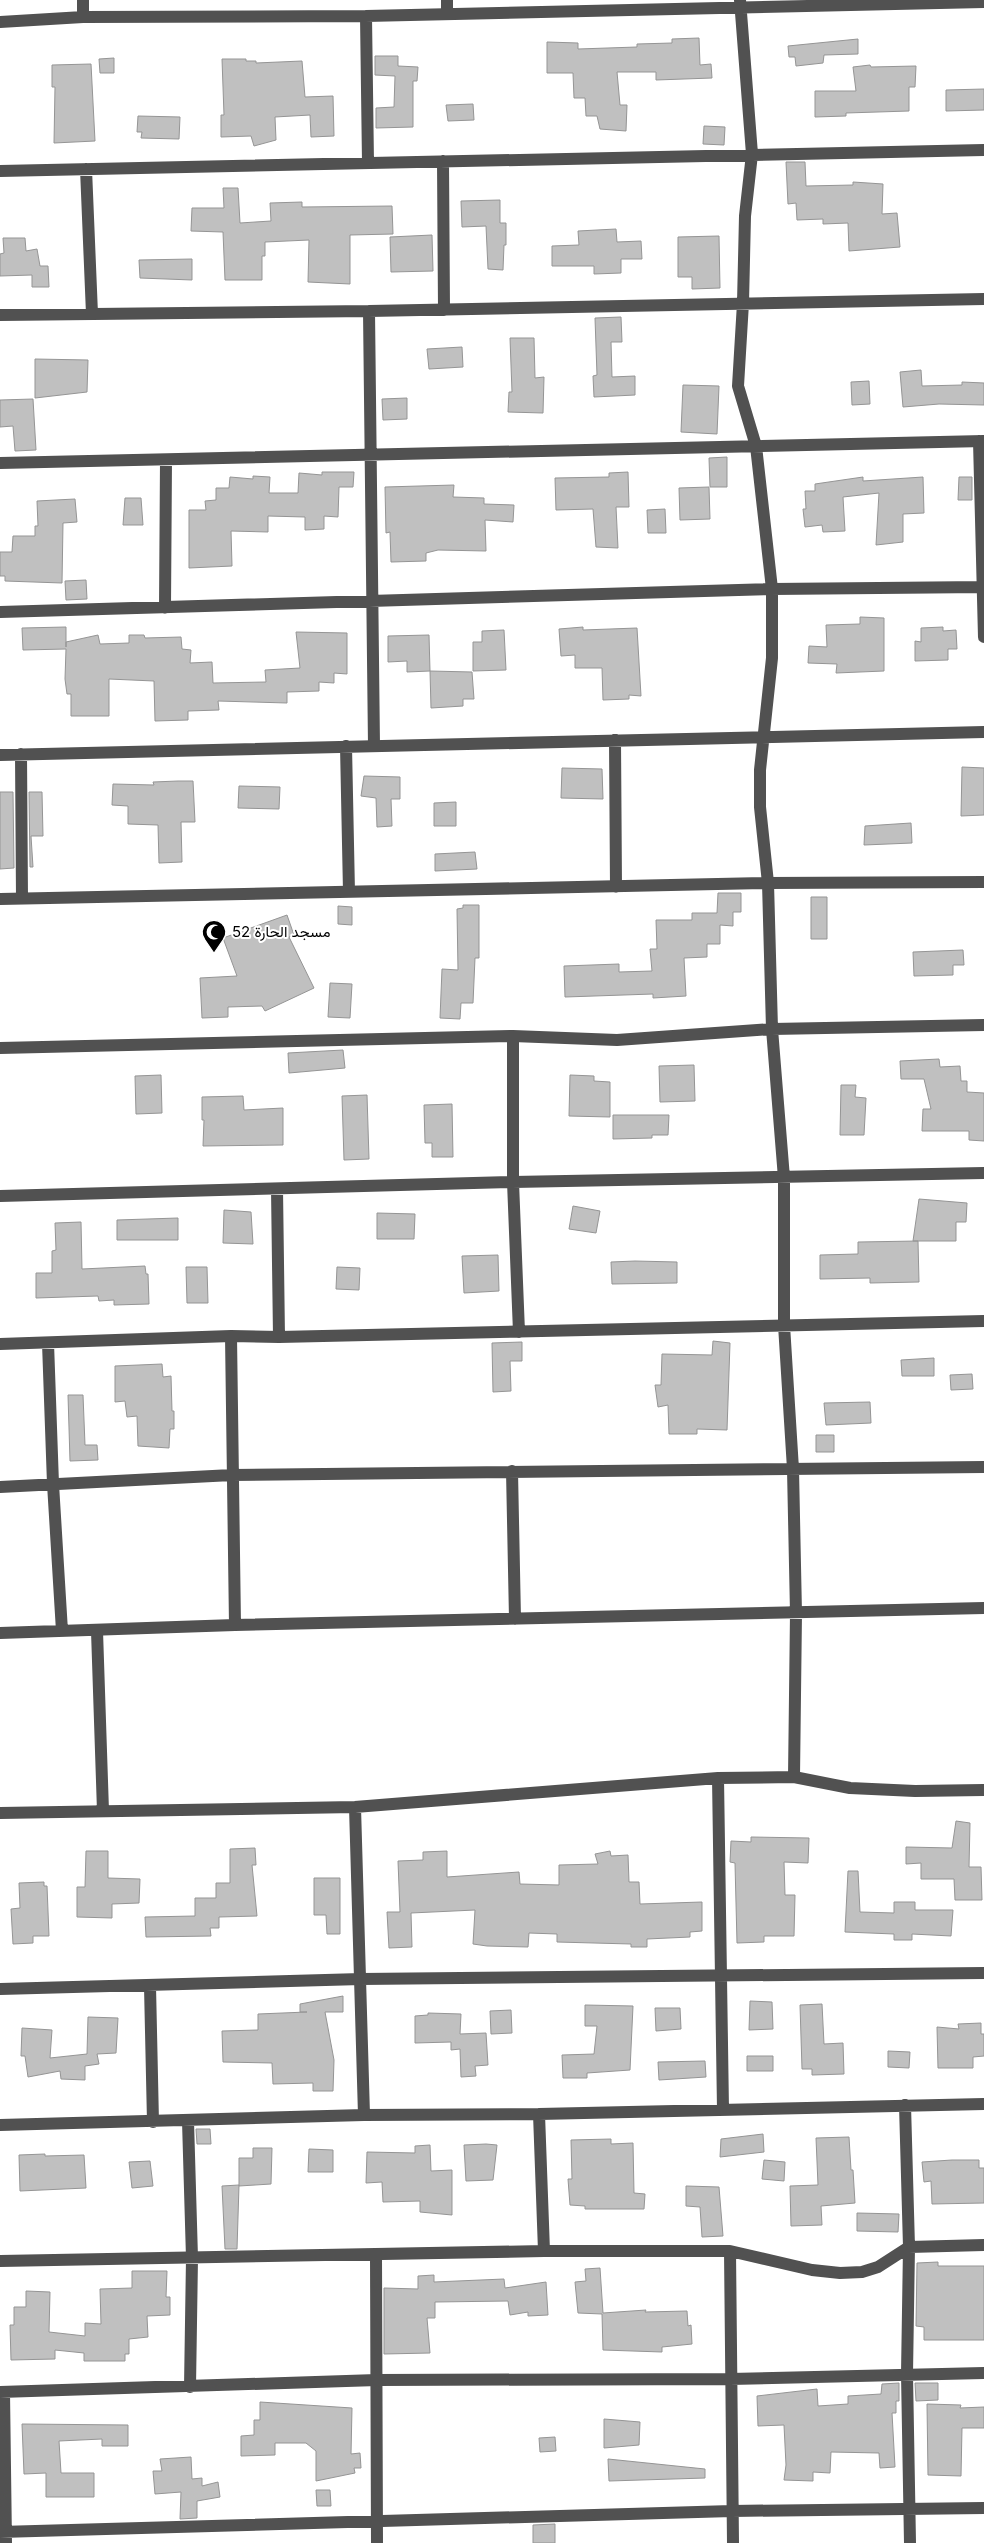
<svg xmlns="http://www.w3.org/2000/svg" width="984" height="2543" viewBox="0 0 984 2543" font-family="Inter,Vazirmatn,sans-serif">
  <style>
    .building { fill: #c0c0c0; stroke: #959595 }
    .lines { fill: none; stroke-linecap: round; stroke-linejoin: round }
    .minor { stroke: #515151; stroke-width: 12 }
    .labels { text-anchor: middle; stroke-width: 4; stroke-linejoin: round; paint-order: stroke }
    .poi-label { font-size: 15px; fill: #000; stroke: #fff; text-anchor: start }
  </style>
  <rect width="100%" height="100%" fill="#fff"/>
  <path class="building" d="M699 38 700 65 711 64 712 78 656 80V72H617L620 105H627L626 131 600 129 597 116H586L585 98H574L573 73H547V42L578 43V49L637 47V44L672 43V39Z
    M858 39V54L824 55 823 63 796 66 795 57H789L788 46Z
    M375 56H398V66L418 67 417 81H413V127L376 128V108L394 107 395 76 375 75Z
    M114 58V73H100L99 59Z
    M222 59H246V61H256V63L302 61 305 97 333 96 334 136 311 137 310 115 275 117 276 140 254 146 251 136 221 137V115H224Z
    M91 64 95 141 54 143 55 87H52V65Z
    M870 65 871 67 916 66 915 87H909V111L846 113V116L815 117V91H856L853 67Z
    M984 89V110L946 111V90Z
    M473 104 474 120 448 121 446 105Z
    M138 116 180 117 179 139 141 138 142 132H137Z
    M704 126 725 127 724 145 703 144Z
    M786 162H805L806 186 853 185V182L883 184 882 214 897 213 900 247 849 251 848 223 823 224V219L797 220 796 203 788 204Z
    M223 188H238L240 223 271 221 270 203 302 202V207L392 206 393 234 350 235V284L308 282 309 240 265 242V256H262V280H225L223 232 191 231 192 208H224Z
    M500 200V223H506V245H504L503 270 488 269 486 226 462 227 461 201Z
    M616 229 617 242 641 241 642 259H621V273L594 274V266H552V246L579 245 578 231Z
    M432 235 433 271 391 272 390 237Z
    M719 236 720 288 692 289V277H678V237Z
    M3 238H25L26 251 37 249 40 266H48L49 287H32V275L0 276V254L4 253Z
    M192 259V280L140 278 139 260Z
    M621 317 622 342H611L612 377 635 376V395L594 397 593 376 597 375 595 318Z
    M510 338H534L535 378 544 377 543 413 508 412 509 392H512Z
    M462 347 463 367 429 369 427 349Z
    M35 359 88 360 87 392 35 398Z
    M921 370 922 386 962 385V382L984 383V405L939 404 903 407 900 372Z
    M869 381 870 404 852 405 851 382Z
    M683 385 719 386 717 434 681 432Z
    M407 398V419L383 420 382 399Z
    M33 399 36 450 15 451 13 426 0 427V400Z
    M727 457V487H710L709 458Z
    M322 472H354L353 487H339L338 517 324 516V529L305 530V517L268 516V532L231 531 232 566 189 568V510H206L205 501 216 500V488H229L230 477 253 479V476L270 477 269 493H298L299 473 322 475Z
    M628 472 629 507H616L618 548 596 547 593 509 556 510 555 478 609 477V473Z
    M863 477V481L923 477 924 513 903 514V542L876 545 879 493 843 497 845 531 823 532 822 525 805 527 803 509H806L805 491H815V484Z
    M959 477H972V500H958Z
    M454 485 453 497 484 498V504L514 505 513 522 485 520 486 551 438 550 426 553V561L391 562 390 532 386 533 385 487Z
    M709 487 710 519 680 520 679 488Z
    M125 498H141L143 525H123Z
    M75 499 77 522 63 523 62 583 5 581V576H0V552H12L13 536H35V526H38L37 501Z
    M665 509 666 533H648L647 510Z
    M86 580 87 599 66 600 65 581Z
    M860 617 884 618V671L836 673 837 664 808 663 809 646 827 647 826 625 860 624Z
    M66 627V647V642L98 635 100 644 129 643V635H144L145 638 181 637 182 649 191 650 190 663 212 662 213 683 266 682 265 670 300 668 296 632 347 633V674L334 673V683L319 682V691L287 692V703L218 701 219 710 188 711V720L155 721 154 681 109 679V716H71V694H67L65 679 66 649 23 650 22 628Z
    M583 627V630L637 628 641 696 629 695V699L603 700 602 668H575V655L561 656 559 629Z
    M943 627V631L956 630 957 649H948V660L915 661V641L921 642V628Z
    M504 630 506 670 473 671V642H482V631Z
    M429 635 430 671 407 672V661L388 662V636Z
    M430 671 472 672 474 699H463V706L431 708Z
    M962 767 984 768V815L961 816Z
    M562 768 602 769 603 799 561 798Z
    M364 776 400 777V799H391L392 826 377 827 376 798 361 796Z
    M178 781H193L195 822H181L182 862 159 863 158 825 128 824V806L112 805 113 784 154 785 153 782Z
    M239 786 280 787 279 809 238 808Z
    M0 792H13L14 868 0 869Z
    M29 792H42L43 836H31L33 867H30Z
    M456 802V826H434V803Z
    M911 823 912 843 864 845 865 826Z
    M475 852 477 869 435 871V854Z
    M718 893H741V912H733V926L720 925V944H707V957L684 958 686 996 653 998V994L565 997 564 966 619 964V972L652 971 650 949H657L656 920H692V913H717Z
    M811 897H827V939H811Z
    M463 905H479V958H475L473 1003H461L460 1019 440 1018 442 969 458 970 457 909 463 908Z
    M338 906 352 907V925L338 924Z
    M287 915 294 935 289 937 314 988 265 1011 262 1006 228 1007V1017L202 1018 200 978 237 976 223 938Z
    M963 950 964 965H953V975L914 976 913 952Z
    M330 983 352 984 350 1018 328 1017Z
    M343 1050 345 1068 289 1073 288 1053Z
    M939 1059 940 1067 960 1066 961 1081H967V1092L984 1093V1141L969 1140V1131H922L923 1109H931L924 1079H901L900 1061Z
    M694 1065 695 1101 660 1102 659 1066Z
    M161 1075 162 1113 136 1114 135 1076Z
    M570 1075 594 1076V1081L610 1082V1117L569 1116Z
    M841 1085H856L855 1097 866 1098 864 1135H840Z
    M367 1095 369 1159 344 1160 342 1096Z
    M243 1096 244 1110 283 1108V1145L203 1146 204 1120H202V1097Z
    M452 1104 453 1157H432V1143H425L424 1105Z
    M613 1115H669L668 1135H652V1138L613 1139Z
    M919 1199 967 1203 966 1222H956V1241H913Z
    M573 1206 600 1211 596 1233 569 1229Z
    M224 1210 251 1212 253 1244 223 1243Z
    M377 1213 415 1214 414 1239H377Z
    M178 1218V1240H117V1220Z
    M81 1222 82 1269 145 1266 146 1274H148L149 1304 114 1305V1300L99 1301 98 1296 36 1298V1273H52V1251L56 1250 55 1223Z
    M918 1241 919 1282 870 1283V1278L820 1279V1255L858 1254V1242Z
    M498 1255 499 1291 464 1293 462 1256Z
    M635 1261 677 1262V1283L612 1284 611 1262Z
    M186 1267H207L208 1303H187Z
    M337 1267 360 1268 359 1290 336 1289Z
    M713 1341 730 1343 727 1430 697 1429V1434H669L668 1405 658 1407 655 1385H661L662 1354 712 1355Z
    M522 1342V1361H510L511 1391 493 1392 492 1343Z
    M934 1358V1376H902L901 1360Z
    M162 1364 163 1377 171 1376 172 1411H174V1429H170L169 1448 138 1446 137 1416 127 1417 125 1401 115 1402V1366Z
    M972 1374 973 1389 951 1390 950 1375Z
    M68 1395H83L85 1445H97L98 1460 70 1461Z
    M870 1402 871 1423 826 1425 824 1403Z
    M816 1435H834V1452H816Z
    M956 1821 970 1823 969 1867H981L982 1900H955L954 1879H921V1863L906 1864V1847L952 1848Z
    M751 1837 809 1838 808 1863 784 1862 785 1895H795L794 1936H764V1942L737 1943 735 1863 730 1862 731 1841 751 1842Z
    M255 1848 256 1865H252L257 1916 219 1917V1928H210L211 1936 146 1937 145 1917 195 1916V1898H216V1883H230V1849Z
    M86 1851H108V1878L140 1879 139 1903 112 1904V1918L77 1917V1887H85Z
    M447 1851V1877L519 1872 520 1884 559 1885V1865L598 1864 595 1854 610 1851 611 1856 628 1855 629 1882H639L640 1904 702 1902V1931L690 1932V1937L647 1939V1947H631V1944L557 1942V1934L529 1933 528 1947 487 1946 473 1944 475 1910 411 1913 412 1947 389 1948 387 1912H400L398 1861 423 1860V1852Z
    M848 1871H858L860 1912 894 1913V1902H915V1910H953L951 1936 912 1934V1940H894V1934L845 1932Z
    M314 1878H340V1934H327L326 1915H314Z
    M44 1882V1886H47L49 1936H33V1943L13 1944 11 1909 20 1908 19 1883Z
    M343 1996V2012H325L334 2060 333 2091H313V2083L273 2084 272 2063 223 2062 222 2031 258 2030V2014L307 2012H300V2004Z
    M750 2001 772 2002 773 2029 749 2030Z
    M822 2004 824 2044 843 2043 844 2074 812 2075V2069H802L800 2005Z
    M585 2005 633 2006 630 2070 587 2073V2078H563L562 2055 594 2054 597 2026H585Z
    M655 2008H680L681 2029 656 2031Z
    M511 2010 512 2033 491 2034 490 2011Z
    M428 2013 461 2014 460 2034 486 2033 488 2065 475 2066 476 2076 461 2077 460 2049 451 2050V2042L415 2043V2016L428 2015Z
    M88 2017 118 2018 116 2053 97 2054 99 2064 85 2066V2080L61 2079 60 2071 28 2077 25 2056H21L22 2028 52 2030 50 2058 87 2054Z
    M981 2023V2034H984V2056L973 2057V2068H938L937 2027 959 2029 958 2024Z
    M888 2051 910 2052 909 2068 888 2067Z
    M747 2056H773V2071H747Z
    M705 2061 706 2077 659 2080 658 2062Z
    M196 2129H210L211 2144H197Z
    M763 2134 764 2152 720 2157 721 2139Z
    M849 2137 851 2170H853L855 2203 821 2206 822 2225 791 2226 790 2186 818 2185 816 2138Z
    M611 2139V2144L633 2143 634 2193 645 2194 644 2209H585V2206L570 2205 568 2179H572L571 2140Z
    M486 2144 497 2145 493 2180 466 2181 464 2145Z
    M430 2145 431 2171 452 2170V2215L420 2212V2201L383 2202 382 2182 366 2183 367 2152 415 2153V2146Z
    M253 2148H272L271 2184 239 2186V2158H253Z
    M309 2149 333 2150V2172H308Z
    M45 2154V2156L84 2155 86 2188 20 2191 19 2155Z
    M764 2160 785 2162 784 2181 762 2179Z
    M952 2160H979V2168H984V2203L932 2204 931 2181 924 2182 922 2162Z
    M150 2161 153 2186 132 2188 129 2162Z
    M239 2185 237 2249H225L222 2186Z
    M686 2186 719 2187 723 2236 702 2237 700 2207 686 2206Z
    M857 2213 899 2214 898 2232 857 2231Z
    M938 2262V2266H984V2340H924V2327L916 2326 917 2263Z
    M600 2268 603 2313 646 2310 645 2312 687 2311 688 2326 691 2325 692 2344 662 2347V2352L603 2350 602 2314 578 2313 575 2282 586 2281 585 2269Z
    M132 2271H167L166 2297H170V2315L147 2316 148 2337 129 2339V2354H125V2361H84V2353L55 2350V2359L11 2360 10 2325H14V2307H26V2291L50 2292 49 2332 85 2336V2323L101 2324 100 2289 132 2288Z
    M434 2275V2282L504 2279 505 2288 546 2282 548 2315 528 2316V2312L510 2315 508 2301 435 2302V2318H427L430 2353 384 2354V2288L418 2289V2276Z
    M899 2383V2401H896V2413H892L895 2467 880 2468 879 2453 831 2452 830 2473 813 2472V2481L784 2480 786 2465 784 2425 758 2426 757 2396 817 2389 818 2406 848 2404V2396L881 2394 882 2384Z
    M915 2383H938V2400L916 2401Z
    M260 2402 352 2408 351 2454 360 2453 361 2468H354L355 2473 316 2481V2451L306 2443H275V2455L241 2456V2436L254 2435V2420H260Z
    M927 2404 961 2405 960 2408 984 2407V2428H962L961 2476 928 2475Z
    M604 2419 640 2422 639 2445 604 2448Z
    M22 2424 128 2425V2446H102V2439L59 2441 61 2473H94V2497H46V2473L24 2474Z
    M555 2437 556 2451 540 2452 539 2438Z
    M191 2457 192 2479 202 2478V2486L218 2482 220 2497 197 2501V2518L180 2519 181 2492 155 2494 153 2471H162L160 2459Z
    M608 2459 705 2469V2478L609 2481Z
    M316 2490H330L331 2506H317Z
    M555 2524V2543H533V2525Z"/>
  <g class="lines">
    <path class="minor" d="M83 0V17
      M447 0V14
      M740 0 752 154 745 216 743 303 738 386 756 446 772 589V658L760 770V807L768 883 772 1029 784 1178V1325L793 1469 796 1613 794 1777
      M366 16 368 163
      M0 22 83 17 366 16 984 2
      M443 161 444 310
      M86 169 92 314
      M0 171 984 150
      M369 311 374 746
      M0 315 369 311 984 299
      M979 441 984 637
      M0 463 984 441
      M165 608 166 460
      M0 612 772 589 984 587
      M615 740 616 887
      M346 746 349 892
      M21 754 22 898
      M0 755 984 732
      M0 899 768 883 984 882
      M513 1036V1182L519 1332
      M0 1048 513 1036 617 1040 772 1029 984 1025
      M277 1189 279 1337
      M0 1196 513 1182 984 1173
      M231 1336 235 1625
      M48 1343 53 1484 62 1631
      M0 1344 231 1336 279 1337 984 1321
      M512 1471 515 1619
      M0 1487 232 1475 984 1467
      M97 1631 103 1811
      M0 1633 235 1625 984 1608
      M718 1778 723 2110
      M355 1807 364 2115
      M0 1813 355 1807 718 1778 794 1777 850 1788 915 1791 984 1790
      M150 1986 153 2122
      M0 1989 361 1979 984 1973
      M905 2105 909 2247 907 2374 910 2543
      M539 2114 544 2251
      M188 2121 192 2258 190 2387
      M0 2125 364 2115 539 2114 984 2104
      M730 2251 733 2543
      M376 2254 377 2543
      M0 2261 544 2251H730L812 2270 840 2273 862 2272 878 2267 909 2247 984 2245
      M0 2392 377 2380 730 2379 984 2373
      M4 2392 6 2543
      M0 2532 732 2511 984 2508"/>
  </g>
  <defs>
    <g id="mosque-pin" transform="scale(1.25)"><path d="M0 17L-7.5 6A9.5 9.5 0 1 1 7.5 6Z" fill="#000" stroke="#fff"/><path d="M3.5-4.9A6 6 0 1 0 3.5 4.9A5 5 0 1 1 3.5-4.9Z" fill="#fff"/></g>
  </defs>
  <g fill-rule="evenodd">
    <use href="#mosque-pin" x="214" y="932"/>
  </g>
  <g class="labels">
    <g class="poi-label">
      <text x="232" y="937">مسجد الحارة 52</text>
    </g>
  </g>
</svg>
